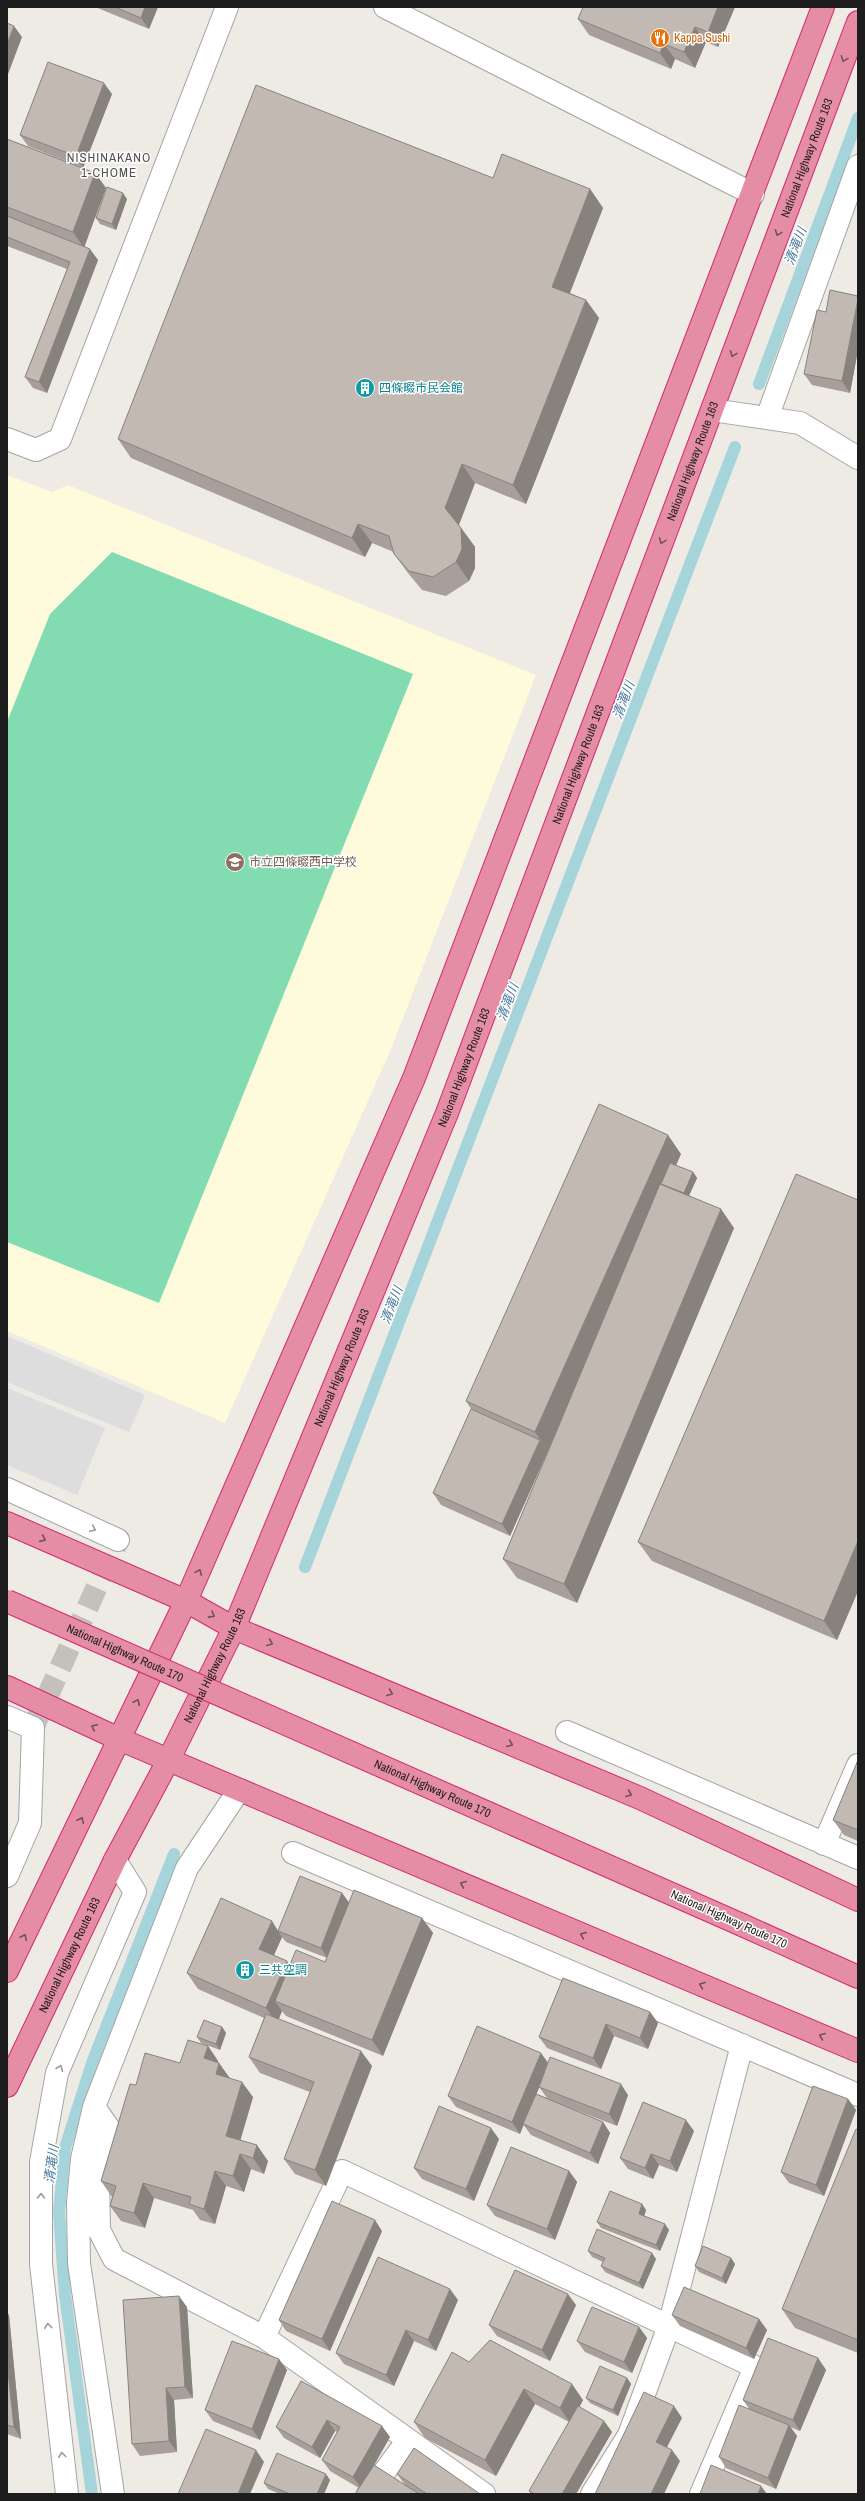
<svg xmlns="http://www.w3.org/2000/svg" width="865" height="2501" viewBox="0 0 865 2501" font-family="'Archivo Narrow','Noto Sans JP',sans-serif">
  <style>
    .education { fill: #fefbdd }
    .pitch { fill: #83dcb1 }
    .parking { fill: #ddd }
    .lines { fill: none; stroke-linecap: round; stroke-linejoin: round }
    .stream { stroke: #a5d4db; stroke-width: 12 }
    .minor-tunnel { stroke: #c4c1bc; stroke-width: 22; stroke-dasharray: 22 11; stroke-linecap: butt }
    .minor-casing { stroke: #a4a4a4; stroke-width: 24 }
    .highway-casing { stroke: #d52873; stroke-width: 24 }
    .minor { stroke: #fff; stroke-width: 22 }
    .highway { stroke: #e48da5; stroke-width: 22 }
    .highway-bridge-casing { stroke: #d52873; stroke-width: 24; stroke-linecap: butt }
    .highway-bridge { stroke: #e48da5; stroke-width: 22 }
    .wall { fill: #a89f9a; fill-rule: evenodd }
    .shaded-wall { fill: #88827d }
    .building { fill: #c3b9b3; stroke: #88827d }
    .oneway { stroke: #774f5a }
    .oneway2 { stroke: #999 }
    .labels { text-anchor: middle; stroke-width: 3; stroke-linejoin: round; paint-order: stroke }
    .food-label { font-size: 12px; fill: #c56008; stroke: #fff; text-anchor: start }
    .street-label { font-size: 12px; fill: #1d1d1d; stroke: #fff }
    .culture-label { font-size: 12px; fill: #0d838f; stroke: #fff; text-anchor: start }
    .education-label { font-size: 12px; fill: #785e54; stroke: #fff; text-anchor: start }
    .neighbourhood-label { font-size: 13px; letter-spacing: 1px; fill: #505050; stroke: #fff }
    .water-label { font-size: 13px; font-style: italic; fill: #46789c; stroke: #fff }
  </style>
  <rect width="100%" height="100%" fill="#eeeae4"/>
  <path class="education" d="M7 475 52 492 68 485 536 675 391 1049 225 1423 7 1331Z"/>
  <path class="pitch" d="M112 552 413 674 159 1303 7 1242V722L50 614Z"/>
  <path class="parking" d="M7 1336 145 1395 129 1432 7 1382Z
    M7 1388 105 1428 77 1495 7 1465Z"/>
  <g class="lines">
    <path class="stream" d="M759 384 858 118
      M305 1567 735 447
      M92 2494 65 2295 59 2212 65 2148 92 2063 174 1854"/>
    <path class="minor-tunnel" d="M33 1728 118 1540"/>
    <g class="minor-casing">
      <path id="minor" d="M385 7 753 194
        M712 410 800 423 858 458
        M767 418 858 166
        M7 439 36 450 60 439 227 7
        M7 1489 118 1540
        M7 1717 33 1728 30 1823 7 1876
        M567 1732 858 1858
        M239 1790 187 1868 94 2107 108 2127 98 2175 99 2230 114 2259 264 2337 484 2494
        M824 1844 858 1765
        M293 1853 858 2095
        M94 2107 82 2159 78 2203 79 2263 113 2494
        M264 2337 342 2171 755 2367 701 2494
        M67 2494 41 2264V2162L57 2073 135 1892 115 1860
        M368 2494 408 2440
        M592 2494 629 2435 669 2326 742 2045"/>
    </g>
    <g class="highway-casing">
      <g id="highway">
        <path d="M7 1523 186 1601 234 1628 640 1798 858 1900"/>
        <path d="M7 1687 119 1739 858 2051"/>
        <path d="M742 1925 858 1977"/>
        <path d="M7 1971 186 1601 414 1078 823 7"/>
        <path id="s1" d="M7 2086 115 1860 169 1759 234 1628 447 1113 858 22"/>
      </g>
    </g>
    <use href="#minor" class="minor"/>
    <use href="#highway" class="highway"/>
    <g class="highway-bridge-casing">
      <g id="highway-bridge">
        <path id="s2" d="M7 1601 742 1925"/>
      </g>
    </g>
    <use href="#highway-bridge" class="highway-bridge"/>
  </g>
  <path class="wall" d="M95 7H158L149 29Z
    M583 7H735L718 47 706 42 695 68 675 59 671 69 589 35 578 19 583 8Z
    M112 94 83 168 28 146 20 135Z
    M7 139 95 173 106 188 84 246 98 260 47 393 33 388 25 377 67 269 7 246Z
    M493 178 590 189 603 208 570 293 586 300 599 318 526 504 475 483 459 525 475 547V568L469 581 446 596 422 590 408 573 394 554V552L372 543 365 557 131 458 118 439Z
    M127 199 116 230 100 224 96 218Z
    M858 296V350L850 393 812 385 804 374 826 312Z
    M681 1154 676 1165 693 1172 697 1178 689 1196 734 1228 577 1603 517 1578 503 1559 559 1426 510 1536 441 1505 433 1493 471 1409 466 1401Z
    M858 1200V1591L837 1640 652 1561 638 1542Z
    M858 1760V1841L844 1835 833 1820Z
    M342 1893 349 1903 422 1918 433 1933 383 2056 286 2016 282 2011 279 2019 372 2066 326 2186 295 2174 284 2159 310 2092 260 2073 249 2057 264 2018 198 1989 187 1973 279 1931ZM282 1937 286 1942 327 1958 325 1962 290 1965 274 1955Z
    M650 2012 658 2023 648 2049 614 2036 601 2069 547 2048 539 2037Z
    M222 2027 226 2033 220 2050 201 2043 197 2037Z
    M208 2046 218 2061V2063H219L230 2078 253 2097 240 2140 268 2161 264 2174 251 2169 244 2192 226 2186 215 2224 200 2220 193 2210 154 2198 145 2228 121 2221 110 2206 112 2197 101 2181 136 2085 180 2063Z
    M548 2063 628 2095 617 2126 547 2099 603 2122 610 2133 598 2164 531 2135 523 2124 520 2134 456 2107 448 2096ZM539 2087 547 2098 536 2094Z
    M848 2099 856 2110 824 2196 789 2183 781 2172Z
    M858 2130V2353L795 2328 782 2309Z
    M694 2131 677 2172 659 2165 653 2179 628 2169 620 2158Z
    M499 2139 474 2201 422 2179 414 2168Z
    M569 2171 577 2182 555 2240 495 2216 487 2205Z
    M642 2204 646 2210 644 2216 669 2230 660 2251 601 2228 597 2222Z
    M382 2231 330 2351 286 2331 279 2320Z
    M588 2251 656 2259 643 2289 605 2272 601 2266 603 2262 592 2257Z
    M731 2258 735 2264 726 2284 699 2272 695 2266Z
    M458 2300 436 2351 414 2341 394 2386 344 2364 336 2353Z
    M576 2305 550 2361 497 2336 489 2325Z
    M187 2307 193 2398 174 2400 177 2452 140 2456 132 2444Z
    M7 2313 9 2315 21 2439 7 2434Z
    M672 2315 759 2319 767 2330 754 2359 680 2326Z
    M639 2327 647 2338 632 2373 585 2352 577 2341Z
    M818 2358 826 2370 800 2431 790 2427 797 2436 776 2489 726 2468 719 2457 750 2410 743 2400Z
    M469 2362 583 2400 579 2407 604 2421 612 2432 576 2494H531L529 2491 569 2422 535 2404 496 2476 425 2438 414 2422Z
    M287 2370 260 2440 213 2421 205 2410Z
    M627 2378 631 2384 618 2416 590 2403 586 2398Z
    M301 2381 390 2437 374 2465 405 2485 397 2474 480 2494H355L359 2488 330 2471 322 2460 337 2432 335 2431 320 2458 284 2438 276 2427Z
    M330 2480 324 2494H280L268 2489 264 2483Z"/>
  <path class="shaded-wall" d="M145 7H158L149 29 141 18Z
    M718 7H735L718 47 708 32Z
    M14 26 22 37 7 77V44Z
    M695 27 706 42 695 68 684 52Z
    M664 44 675 59 671 69 660 53Z
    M104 83 112 94 83 168 76 156Z
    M95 173 106 188 84 248 73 232Z
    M590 189 603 208 565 305 552 287Z
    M123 193 127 199 116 230 112 224Z
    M90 249 98 260 47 393 39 382Z
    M858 299V350L850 393 842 381Z
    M586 300 599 318 526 504 513 485Z
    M462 464 475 483 458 527 445 508Z
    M358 524 372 543 365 557 352 538Z
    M461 528 475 547V568L469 581 456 562Z
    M668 1135 681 1154 548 1451 535 1432Z
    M693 1172 697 1178 687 1200 683 1194Z
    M721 1209 734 1228 577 1603 564 1584Z
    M540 1440 548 1451 510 1536 502 1524Z
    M858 1541V1591L837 1640 824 1621Z
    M342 1893 350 1904 328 1959 321 1948Z
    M422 1918 433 1933 383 2056 372 2040Z
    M272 1921 282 1937 270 1964 259 1949Z
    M287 1961 298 1977 275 2001 282 2011 277 2023 266 2008Z
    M650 2012 658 2023 648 2049 640 2038Z
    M606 2024 614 2036 601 2069 593 2058Z
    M222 2027 226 2033 220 2050 216 2044Z
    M208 2046 218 2061 215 2074 204 2058Z
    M361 2051 372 2066 326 2186 315 2170Z
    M541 2053 549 2064 520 2134 512 2122Z
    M219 2063 230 2079 216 2074Z
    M242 2082 253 2097 237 2152 226 2136Z
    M621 2084 628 2095 617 2126 609 2114Z
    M848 2099 856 2110 824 2196 816 2185Z
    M686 2120 694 2131 677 2172 670 2161Z
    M603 2122 610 2133 598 2164 590 2153Z
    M491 2128 499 2139 474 2201 466 2189Z
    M257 2145 268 2161 264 2174 253 2158Z
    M240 2154 251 2169 244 2192 233 2176Z
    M651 2154 659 2165 653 2179 645 2168Z
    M215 2171 226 2186 215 2224 204 2209Z
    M569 2171 577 2182 555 2240 547 2229Z
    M143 2183 154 2198 145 2228 134 2213Z
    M642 2204 646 2210 643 2220 639 2214Z
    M375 2220 382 2231 330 2351 322 2339Z
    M665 2224 669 2230 660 2251 656 2245Z
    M652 2253 656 2259 643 2289 639 2283Z
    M731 2258 735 2264 726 2284 722 2278Z
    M450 2289 458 2300 436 2351 428 2340Z
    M568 2294 576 2305 550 2361 542 2350Z
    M179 2296 187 2307 193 2398 185 2387Z
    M7 2313 9 2315 21 2439 14 2427 7 2362Z
    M759 2319 767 2330 754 2359 746 2348Z
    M639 2327 647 2338 632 2373 624 2362Z
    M406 2330 414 2341 394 2386 386 2375Z
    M818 2358 826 2370 800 2431 793 2420Z
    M279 2359 287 2370 260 2440 252 2429Z
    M627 2378 631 2384 618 2416 613 2410Z
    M572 2384 583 2400 571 2424 560 2408Z
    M166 2388 174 2400 177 2452 169 2441Z
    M524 2389 535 2404 496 2476 485 2460Z
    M674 2406 682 2418 664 2453 656 2442Z
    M327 2420 335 2431 320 2458 312 2447Z
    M604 2421 612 2432 576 2494H562Z
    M789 2425 797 2436 776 2489 768 2478Z
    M382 2426 390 2437 361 2488 353 2477Z
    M256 2450 264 2462 250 2494H238Z
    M672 2450 680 2461 664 2494H651Z
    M326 2474 330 2480 324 2494H317Z
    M761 2486 767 2494H758Z"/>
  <path class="building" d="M115 7H145L141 18Z
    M583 7H718L708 32 695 27 684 52 664 44 660 53 578 19Z
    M7 23 14 26 7 44Z
    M48 62 104 83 76 156 20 135Z
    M256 85 493 178 502 154 590 189 552 287 586 300 513 485 462 464 445 508 461 528 462 549 456 562 433 577 409 571 394 554 389 536 358 524 352 538 118 439Z
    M7 139 95 173 73 232 7 207Z
    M107 187 123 193 112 224 96 218Z
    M7 216 90 249 39 382 25 377 70 262 7 237Z
    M830 290 858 296V299L842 381 804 374 817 310 826 312Z
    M599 1104 668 1135 535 1432 466 1401Z
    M670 1163 693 1172 684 1193 661 1184Z
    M796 1174 858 1200V1541L824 1621 638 1542Z
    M660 1184 721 1209 564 1584 503 1559Z
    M471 1409 540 1440 502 1524 433 1493Z
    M858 1760V1830L833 1820Z
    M300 1876 342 1893 321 1948 278 1931Z
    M354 1890 422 1918 372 2040 275 2001 296 1950 325 1962Z
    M221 1898 272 1921 259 1949 287 1961 266 2008 187 1973Z
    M563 1978 650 2012 640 2038 606 2024 593 2058 539 2037Z
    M266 2014 361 2051 315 2170 284 2159 314 2082 249 2057Z
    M204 2020 222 2027 216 2044 197 2037Z
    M477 2026 541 2053 512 2122 448 2096Z
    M188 2040 208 2046 204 2058 219 2063 216 2074 242 2082 226 2136 257 2145 253 2158 240 2154 233 2176 215 2171 204 2209 189 2204 191 2197 143 2183 134 2213 110 2206 116 2186 101 2181 130 2084 136 2085 145 2053 180 2063Z
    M550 2057 621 2084 609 2114 539 2087Z
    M813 2086 848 2099 816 2185 781 2172Z
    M536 2094 603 2122 590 2153 523 2124Z
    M643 2102 686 2120 670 2161 651 2154 645 2168 620 2158Z
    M439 2106 491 2128 466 2189 414 2168Z
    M856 2129 858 2130V2340L782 2309Z
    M511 2147 569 2171 547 2229 487 2205Z
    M610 2191 642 2204 639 2214 665 2224 656 2245 597 2222Z
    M332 2201 375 2220 322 2339 279 2320Z
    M597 2229 652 2253 639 2283 601 2266 605 2258 588 2251Z
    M703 2246 731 2258 722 2278 695 2266Z
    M378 2257 450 2289 428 2340 406 2330 386 2375 336 2353Z
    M515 2270 568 2294 542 2350 489 2325Z
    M684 2287 759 2319 746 2348 672 2315Z
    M179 2296 185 2387 166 2388 169 2441 132 2444 123 2300Z
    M592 2307 639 2327 624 2362 577 2341Z
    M768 2338 818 2358 793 2420 743 2400Z
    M490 2340 572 2384 560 2408 524 2389 485 2460 414 2422 452 2352 469 2362Z
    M232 2341 279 2359 252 2429 205 2410Z
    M7 2362 14 2427 7 2425Z
    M600 2366 627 2378 613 2410 586 2398Z
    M301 2381 382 2426 353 2477 322 2460 340 2427 327 2420 312 2447 276 2427Z
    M644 2392 674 2406 656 2442 672 2450 651 2494H595Z
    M739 2405 789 2425 768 2478 719 2457Z
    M578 2406 604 2421 562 2494H535L529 2491Z
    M206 2429 256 2450 238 2494H178Z
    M414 2448 480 2494H427L397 2474Z
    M277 2453 326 2474 317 2494H290L264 2483Z
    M374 2465 419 2494H355Z
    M711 2465 761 2486 758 2494H700Z"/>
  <defs><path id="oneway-chevron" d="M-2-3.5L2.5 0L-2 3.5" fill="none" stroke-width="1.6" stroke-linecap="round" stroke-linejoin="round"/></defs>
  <g class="oneway">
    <use href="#oneway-chevron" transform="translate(844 59) rotate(111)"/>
    <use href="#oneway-chevron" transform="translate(778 233) rotate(111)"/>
    <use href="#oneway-chevron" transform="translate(733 354) rotate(111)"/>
    <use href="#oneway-chevron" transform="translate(662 541) rotate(111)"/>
    <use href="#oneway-chevron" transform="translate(43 1539) rotate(24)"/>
    <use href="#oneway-chevron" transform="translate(199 1572) rotate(-66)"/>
    <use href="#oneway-chevron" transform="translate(212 1615) rotate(29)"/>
    <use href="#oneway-chevron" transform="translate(270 1643) rotate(23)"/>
    <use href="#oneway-chevron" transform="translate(390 1693) rotate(23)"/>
    <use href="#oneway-chevron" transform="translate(137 1702) rotate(-64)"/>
    <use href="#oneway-chevron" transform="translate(94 1727) rotate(-155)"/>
    <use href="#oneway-chevron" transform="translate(510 1744) rotate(23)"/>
    <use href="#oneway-chevron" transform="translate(629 1794) rotate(23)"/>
    <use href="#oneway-chevron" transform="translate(81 1820) rotate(-65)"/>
    <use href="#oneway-chevron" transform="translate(463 1884) rotate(-157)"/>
    <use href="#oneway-chevron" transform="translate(583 1935) rotate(-157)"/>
    <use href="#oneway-chevron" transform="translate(24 1937) rotate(-64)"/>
    <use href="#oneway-chevron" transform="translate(702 1985) rotate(-157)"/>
    <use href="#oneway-chevron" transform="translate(822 2036) rotate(-157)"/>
  </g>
  <g class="oneway2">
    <use href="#oneway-chevron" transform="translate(93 1529) rotate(25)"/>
    <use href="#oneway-chevron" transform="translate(60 2068) rotate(-68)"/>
    <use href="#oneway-chevron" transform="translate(41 2196) rotate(-90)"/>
    <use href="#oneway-chevron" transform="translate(48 2326) rotate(-97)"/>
    <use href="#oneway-chevron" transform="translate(62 2455) rotate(-97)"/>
  </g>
  <defs>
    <g id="restaurant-disc" transform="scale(1)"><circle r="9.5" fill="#e8710a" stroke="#fff"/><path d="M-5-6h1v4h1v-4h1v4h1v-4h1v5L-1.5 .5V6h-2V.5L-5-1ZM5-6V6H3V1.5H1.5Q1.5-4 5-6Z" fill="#fff"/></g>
    <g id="building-disc" transform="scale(1)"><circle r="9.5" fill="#0f9aa8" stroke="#fff"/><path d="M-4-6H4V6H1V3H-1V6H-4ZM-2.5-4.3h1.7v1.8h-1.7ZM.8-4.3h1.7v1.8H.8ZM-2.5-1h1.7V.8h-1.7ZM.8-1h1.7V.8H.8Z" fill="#fff"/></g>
    <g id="school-disc" transform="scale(1)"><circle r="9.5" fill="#8d6e63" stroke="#fff"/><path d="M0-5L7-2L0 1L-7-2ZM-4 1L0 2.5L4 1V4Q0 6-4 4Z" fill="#fff"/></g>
  </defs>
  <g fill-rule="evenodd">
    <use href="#restaurant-disc" x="660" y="38"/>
    <use href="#building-disc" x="365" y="388"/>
    <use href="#school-disc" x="235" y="862"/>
    <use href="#building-disc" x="245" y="1970"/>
  </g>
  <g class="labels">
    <g class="food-label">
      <text x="674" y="42">Kappa Sushi</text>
    </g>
    <g class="street-label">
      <text dy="4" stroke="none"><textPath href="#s1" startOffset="2089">National Highway Route 163</textPath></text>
      <text dy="4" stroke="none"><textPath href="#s1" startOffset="1765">National Highway Route 163</textPath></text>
      <text dy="4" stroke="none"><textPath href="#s1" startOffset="1441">National Highway Route 163</textPath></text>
      <text dy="4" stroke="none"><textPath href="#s1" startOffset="1117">National Highway Route 163</textPath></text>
      <text dy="4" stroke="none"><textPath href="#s1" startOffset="793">National Highway Route 163</textPath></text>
      <text dy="4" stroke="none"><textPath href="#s2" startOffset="129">National Highway Route 170</textPath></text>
      <text dy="4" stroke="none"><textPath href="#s1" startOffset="469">National Highway Route 163</textPath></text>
      <text dy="4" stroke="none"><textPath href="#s2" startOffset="465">National Highway Route 170</textPath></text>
      <text transform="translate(729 1919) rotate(24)" y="4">National Highway Route 170</text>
      <text dy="4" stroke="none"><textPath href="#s1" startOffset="145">National Highway Route 163</textPath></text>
    </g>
    <g class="culture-label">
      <text x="379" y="392">四條畷市民会館</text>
      <text x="259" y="1974">三共空調</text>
    </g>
    <g class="education-label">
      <text x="249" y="866">市立四條畷西中学校</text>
    </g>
    <g class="neighbourhood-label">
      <text x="109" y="162">NISHINAKANO<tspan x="109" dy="15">1-CHOME</tspan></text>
    </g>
    <g class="water-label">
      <text transform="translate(795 246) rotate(-69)" y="5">清滝川</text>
      <text transform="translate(623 700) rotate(-69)" y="5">清滝川</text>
      <text transform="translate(507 1002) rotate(-69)" y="5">清滝川</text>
      <text transform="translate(391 1305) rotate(-69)" y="5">清滝川</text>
      <text transform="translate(51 2164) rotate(-83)" y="5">清滝川</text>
    </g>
  </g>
  <rect width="865" height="2501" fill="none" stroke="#1d1d1d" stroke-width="16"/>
</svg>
